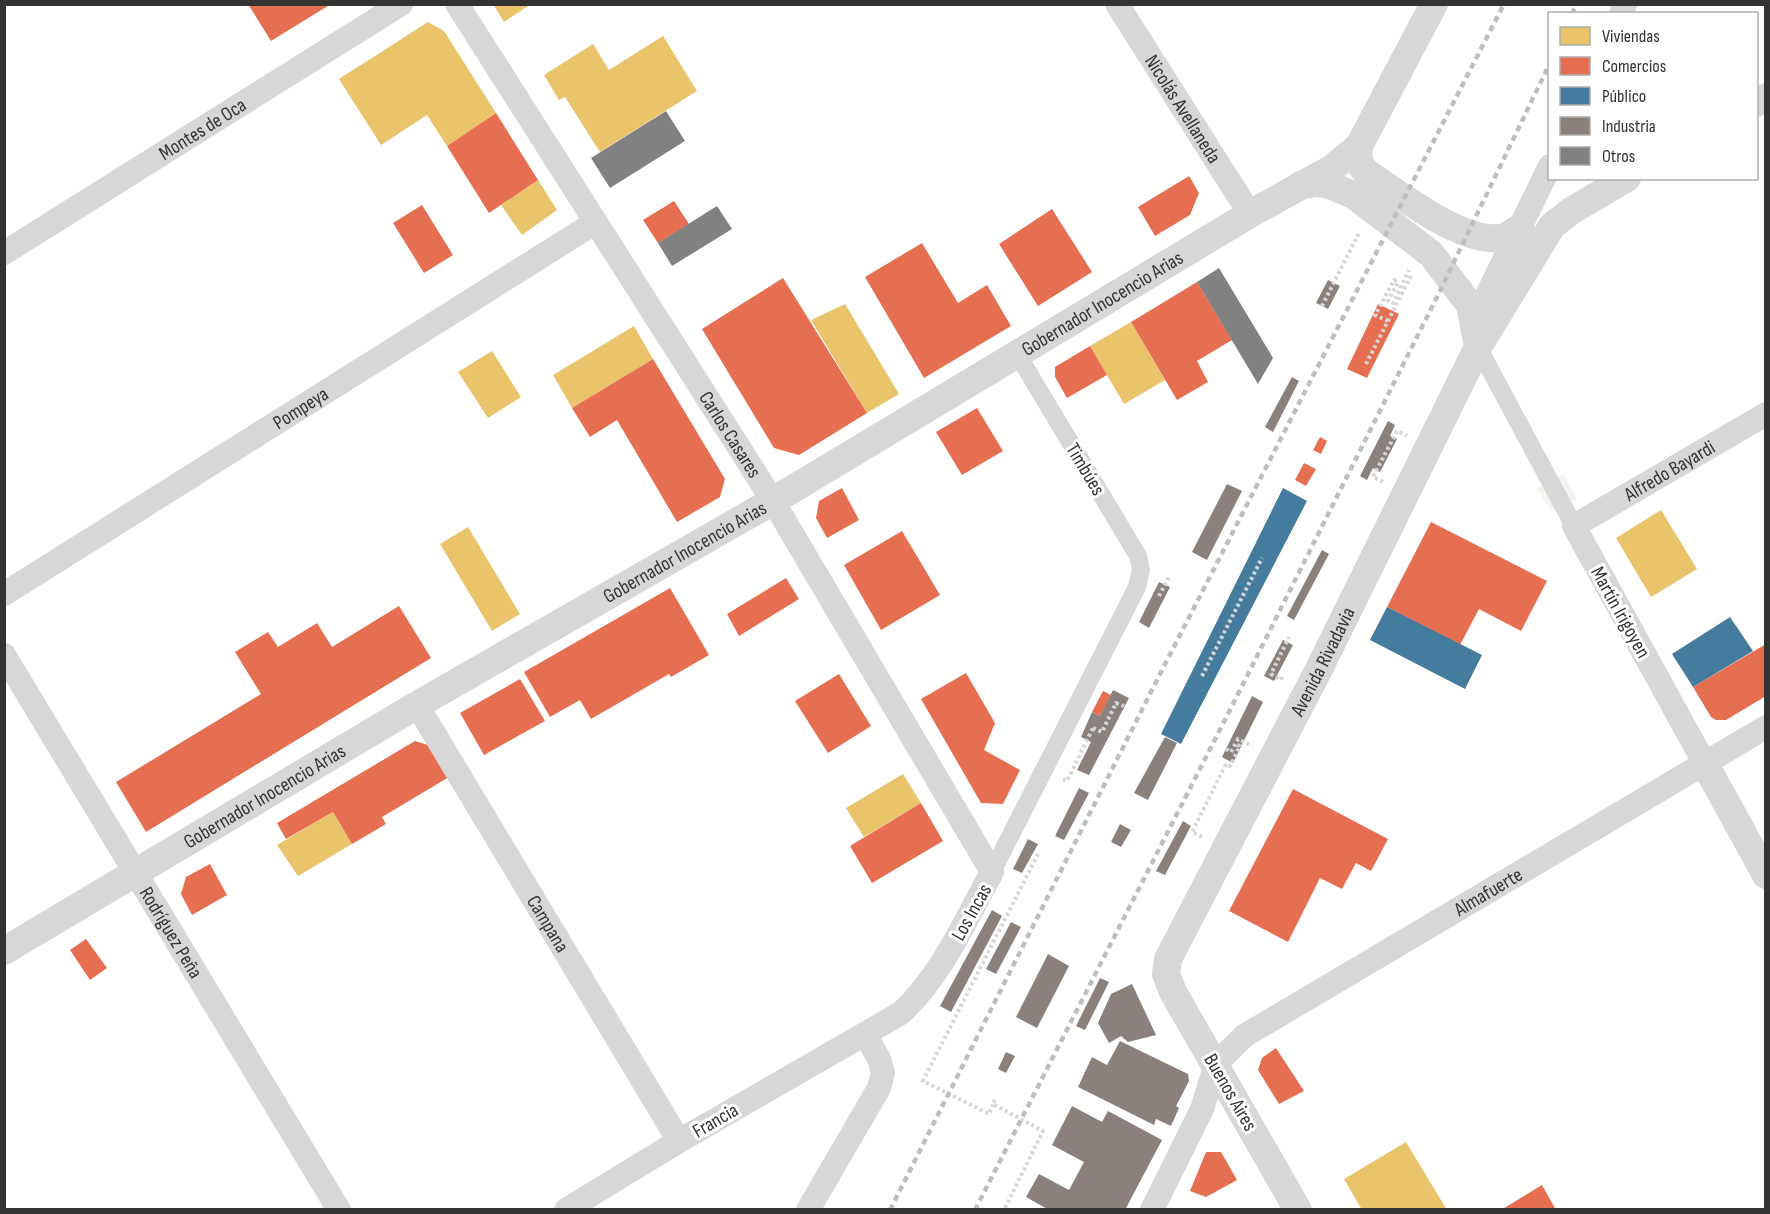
<svg xmlns="http://www.w3.org/2000/svg" width="1770" height="1214" viewBox="0 0 1770 1214" font-family="'Sofia Sans Condensed',sans-serif">
  <style>
    .green { fill: #f1f5ed }
    .homes { fill: #e9c46a }
    .shops { fill: #e76f51 }
    .public { fill: #457b9d }
    .industry { fill: #8a817c }
    .building { fill: #818181 }
    .lines { fill: none; stroke-linecap: round; stroke-linejoin: round }
    .path { stroke: #d6d6d6; stroke-width: 4; stroke-dasharray: 3 3; stroke-linecap: butt }
    .pedestrian { stroke: #d7d7d7; stroke-width: 18 }
    .minor { stroke: #d7d7d7; stroke-width: 24 }
    .tertiary { stroke: #d7d7d7; stroke-width: 28 }
    .rail { stroke: #bebebe; stroke-width: 4.5; stroke-dasharray: 6 4.5; stroke-linecap: butt }
    .labels { text-anchor: middle; stroke-width: 6; stroke-linejoin: round; paint-order: stroke }
    .street-label { font-size: 20px; fill: #333; stroke: #fff }
  </style>
  <rect width="100%" height="100%" fill="#fff"/>
  <path class="green" d="M1563 474 1577 499 1552 513 1537 488Z"/>
  <path class="homes" d="M493 4H531L504 22Z
    M428 22 444 31 496 113 447 146 427 115 381 145 339 79Z
    M663 36 697 91 600 152 565 97 559 100 544 75 593 44 609 70Z
    M538 180 557 210 522 235 501 205Z
    M845 304 899 394 867 413 811 320Z
    M1131 322 1165 380 1124 404 1090 346Z
    M634 326 653 359 572 408 553 375Z
    M492 351 521 397 488 418 458 372Z
    M1661 510 1697 569 1651 597 1616 538Z
    M468 527 520 614 492 631 440 544Z
    M903 774 921 803 864 837 846 808Z
    M333 812 352 844 298 876 277 845Z
    M1406 1142 1447 1210H1362L1344 1179Z"/>
  <path class="shops" d="M248 4H331L271 41Z
    M496 113 538 180 489 213 447 146Z
    M1189 176 1199 193 1190 215 1155 236 1138 207Z
    M674 201 689 224 658 243 643 220Z
    M422 205 453 255 424 273 393 223Z
    M1052 209 1092 272 1038 306 999 244Z
    M922 243 958 303 987 285 1011 326 924 378 865 277Z
    M783 278 867 413 799 455 774 448 702 329Z
    M1197 282 1232 340 1197 361 1208 382 1177 400 1131 322Z
    M1378 304 1399 314 1367 378 1347 369Z
    M1090 346 1107 375 1067 398 1055 377V367Z
    M653 359 725 479 720 497 677 522 617 420 590 437 572 408Z
    M977 408 1003 451 962 475 936 432Z
    M1320 437 1327 441 1321 454 1313 450Z
    M1304 463 1316 469 1306 486 1295 480Z
    M842 488 859 520 827 538 816 518 819 501Z
    M1431 522 1547 581 1521 631 1479 609 1460 645 1387 607Z
    M902 531 940 595 881 630 844 565Z
    M786 578 799 599 739 636 727 614Z
    M670 588 709 655 671 677 669 674 591 719 580 700 550 717 524 672Z
    M399 606 431 658 146 832 116 782 261 694 235 652 268 632 278 647 317 623 332 647Z
    M1766 644V696L1726 720H1716L1711 717 1693 687Z
    M966 673 995 723 984 750 1020 770 1003 804 981 803 921 699Z
    M839 674 871 726 828 753 795 701Z
    M520 679 545 721 484 755 460 713Z
    M1103 691 1111 695 1100 716 1092 712Z
    M415 741 431 746 449 777 382 817 386 824 352 844 333 812 286 839 277 823Z
    M1293 789 1388 839 1371 871 1356 863 1342 889 1320 878 1288 942 1229 911Z
    M921 803 943 841 872 883 850 846Z
    M210 864 227 895 192 915 181 894 186 877Z
    M86 939 107 968 90 980 70 950Z
    M1276 1048 1304 1091 1279 1104 1258 1070 1262 1058Z
    M1206 1152H1221L1237 1180 1206 1197 1190 1191Z
    M1542 1185 1556 1210H1501Z"/>
  <path class="public" d="M1283 488 1307 501 1181 744 1161 734Z
    M1387 607 1482 655 1465 689 1370 640Z
    M1730 617 1753 651 1693 687 1672 654Z"/>
  <path class="industry" d="M1328 280 1340 286 1328 309 1316 303Z
    M1292 377 1299 381 1273 432 1265 427Z
    M1388 421 1395 425 1390 436 1397 439 1380 472 1373 468 1367 480 1360 476Z
    M1227 484 1242 491 1207 560 1192 552Z
    M1322 550 1329 554 1294 620 1287 616Z
    M1159 582 1170 587 1149 628 1139 622Z
    M1283 640 1293 645 1274 681 1264 676Z
    M1113 690 1129 698 1089 775 1077 770 1091 742 1081 737 1092 712 1100 716Z
    M1252 696 1263 702 1233 763 1222 757Z
    M1165 737 1177 743 1148 800 1134 793Z
    M1079 788 1089 793 1064 840 1055 836Z
    M1183 821 1191 826 1165 875 1156 871Z
    M1120 824 1131 830 1121 847 1111 842Z
    M1028 839 1038 844 1022 873 1013 869Z
    M992 910 1002 916 951 1012 940 1006Z
    M1011 922 1021 927 996 974 986 969Z
    M1048 954 1069 966 1037 1028 1016 1017Z
    M1100 978 1109 982 1085 1030 1076 1026Z
    M1132 984 1156 1035 1128 1042 1121 1036 1109 1043 1098 1023 1111 994Z
    M1120 1041 1188 1074 1189 1081 1176 1106 1179 1108 1171 1126 1156 1119 1154 1125 1078 1087 1092 1057 1107 1065Z
    M1006 1052 1015 1056 1006 1073 998 1069Z
    M1072 1106 1102 1122 1108 1111 1162 1140 1125 1210H1049L1026 1197 1039 1174 1069 1190 1084 1162 1052 1145Z"/>
  <path class="building" d="M666 111 685 141 610 188 591 158Z
    M717 206 732 229 672 266 658 243Z
    M1219 268 1273 358 1258 384 1197 282Z"/>
  <g class="lines">
    <path class="path" d="M1322 306 1360 231
      M1388 321 1375 315 1394 280 1398 282 1388 301 1393 303 1409 270
      M1366 364 1412 274
      M1383 482 1373 477 1397 431 1407 436
      M1159 596 1170 575
      M1202 676 1262 558
      M1282 677 1281 680 1271 674 1289 637
      M1093 728 1102 732 1116 703 1124 706
      M1226 749 1231 752 1238 739 1252 746
      M1063 779 1067 781 1093 728
      M1202 837 1192 832 1226 764 1230 766 1240 746 1235 744
      M995 1100 993 1104 1043 1131 1004 1210
      M993 1104 989 1114 923 1081 1039 852"/>
    <path class="pedestrian" d="M1478 347 1574 526
      M992 872 1137 587 1141 570 1138 556 1018 355"/>
    <g class="minor">
      <path id="s1" d="M457 4 773 501 992 872C965 921 942 975 901 1013L679 1141 566 1210"/>
      <path id="s2" d="M1117 4 1250 214"/>
      <path d="M1621 14 1625 4"/>
      <path id="s3" d="M4 253 401 4"/>
      <path d="M1479 340 1487 295 1550 166"/>
      <path id="s4" d="M4 594 596 222"/>
      <path id="s5" d="M4 655 339 1210"/>
      <path id="s6" d="M417 705 679 1141"/>
      <path id="s7" d="M1705 764 1574 526 1766 414"/>
      <path d="M808 1210 879 1088 883 1072 879 1059 865 1034"/>
      <path id="s8" d="M1152 1210 1202 1109 1216 1064 1244 1036 1766 727"/>
    </g>
    <g class="tertiary">
      <path d="M1756 103 1766 97"/>
      <path d="M1359 146C1357 158 1359 165 1367 173 1400 194 1465 247 1505 237 1510 235 1516 230 1521 227"/>
      <path d="M1301 185 1316 183 1330 185 1355 196 1431 254 1470 305 1478 347"/>
      <path d="M1705 764 1766 875"/>
      <path id="s9" d="M4 951 417 705 773 501 1250 214 1331 169 1359 146 1434 4"/>
      <path id="s10" d="M1298 1210 1173 992 1166 974 1168 959 1318 671 1478 347 1552 226 1571 211 1627 178"/>
    </g>
    <path class="rail" d="M1572 14 1576 4
      M890 1210 1160 674 1504 4
      M975 1210 1232 706 1437 297 1550 63"/>
  </g>
  <g class="labels">
    <g class="street-label">
      <text dy="7" stroke="none"><textPath href="#s2" startOffset="124">Nicolás Avellaneda</textPath></text>
      <text dy="7" stroke="none"><textPath href="#s3" startOffset="234">Montes de Oca</textPath></text>
      <text dy="7" stroke="none"><textPath href="#s9" startOffset="1275">Gobernador Inocencio Arias</textPath></text>
      <text dy="7" stroke="none"><textPath href="#s4" startOffset="350">Pompeya</textPath></text>
      <text dy="7" stroke="none"><textPath href="#s1" startOffset="510">Carlos Casares</textPath></text>
      <text transform="translate(1086 469) rotate(59)" y="7">Timbúes</text>
      <text dy="7" stroke="none"><textPath href="#s7" startOffset="382">Alfredo Bayardi</textPath></text>
      <text dy="7" stroke="none"><textPath href="#s9" startOffset="789">Gobernador Inocencio Arias</textPath></text>
      <text transform="translate(1621 612) rotate(61)" y="7">Martín Irigoyen</text>
      <text dy="7" stroke="none"><textPath href="#s10" startOffset="621">Avenida Rivadavia</textPath></text>
      <text dy="7" stroke="none"><textPath href="#s9" startOffset="303">Gobernador Inocencio Arias</textPath></text>
      <text dy="7" stroke="none"><textPath href="#s8" startOffset="483">Almafuerte</textPath></text>
      <text transform="translate(971 912) rotate(-61)" y="7">Los Incas</text>
      <text dy="7" stroke="none"><textPath href="#s6" startOffset="255">Campana</textPath></text>
      <text dy="7" stroke="none"><textPath href="#s5" startOffset="324">Rodríguez Peña</textPath></text>
      <text transform="translate(1231 1092) rotate(60)" y="7">Buenos Aires</text>
      <text transform="translate(715 1120) rotate(-30)" y="7">Francia</text>
    </g>
  </g>
  <rect width="1770" height="1214" fill="none" stroke="#333333" stroke-width="12"/>
  <rect x="1548" y="12" width="210" height="168" fill="#ffffff" stroke="#adadad" stroke-width="1.5"/>
  <rect x="1560" y="27" width="30" height="18" fill="#e9c46a" stroke="#adadad" stroke-width="1.5"/>
  <text x="1602" y="42" font-size="18" fill="#333333">Viviendas</text>
  <rect x="1560" y="57" width="30" height="18" fill="#e76f51" stroke="#adadad" stroke-width="1.5"/>
  <text x="1602" y="72" font-size="18" fill="#333333">Comercios</text>
  <rect x="1560" y="87" width="30" height="18" fill="#457b9d" stroke="#adadad" stroke-width="1.5"/>
  <text x="1602" y="102" font-size="18" fill="#333333">Público</text>
  <rect x="1560" y="117" width="30" height="18" fill="#8a817c" stroke="#adadad" stroke-width="1.5"/>
  <text x="1602" y="132" font-size="18" fill="#333333">Industria</text>
  <rect x="1560" y="147" width="30" height="18" fill="#818181" stroke="#adadad" stroke-width="1.5"/>
  <text x="1602" y="162" font-size="18" fill="#333333">Otros</text>
</svg>
